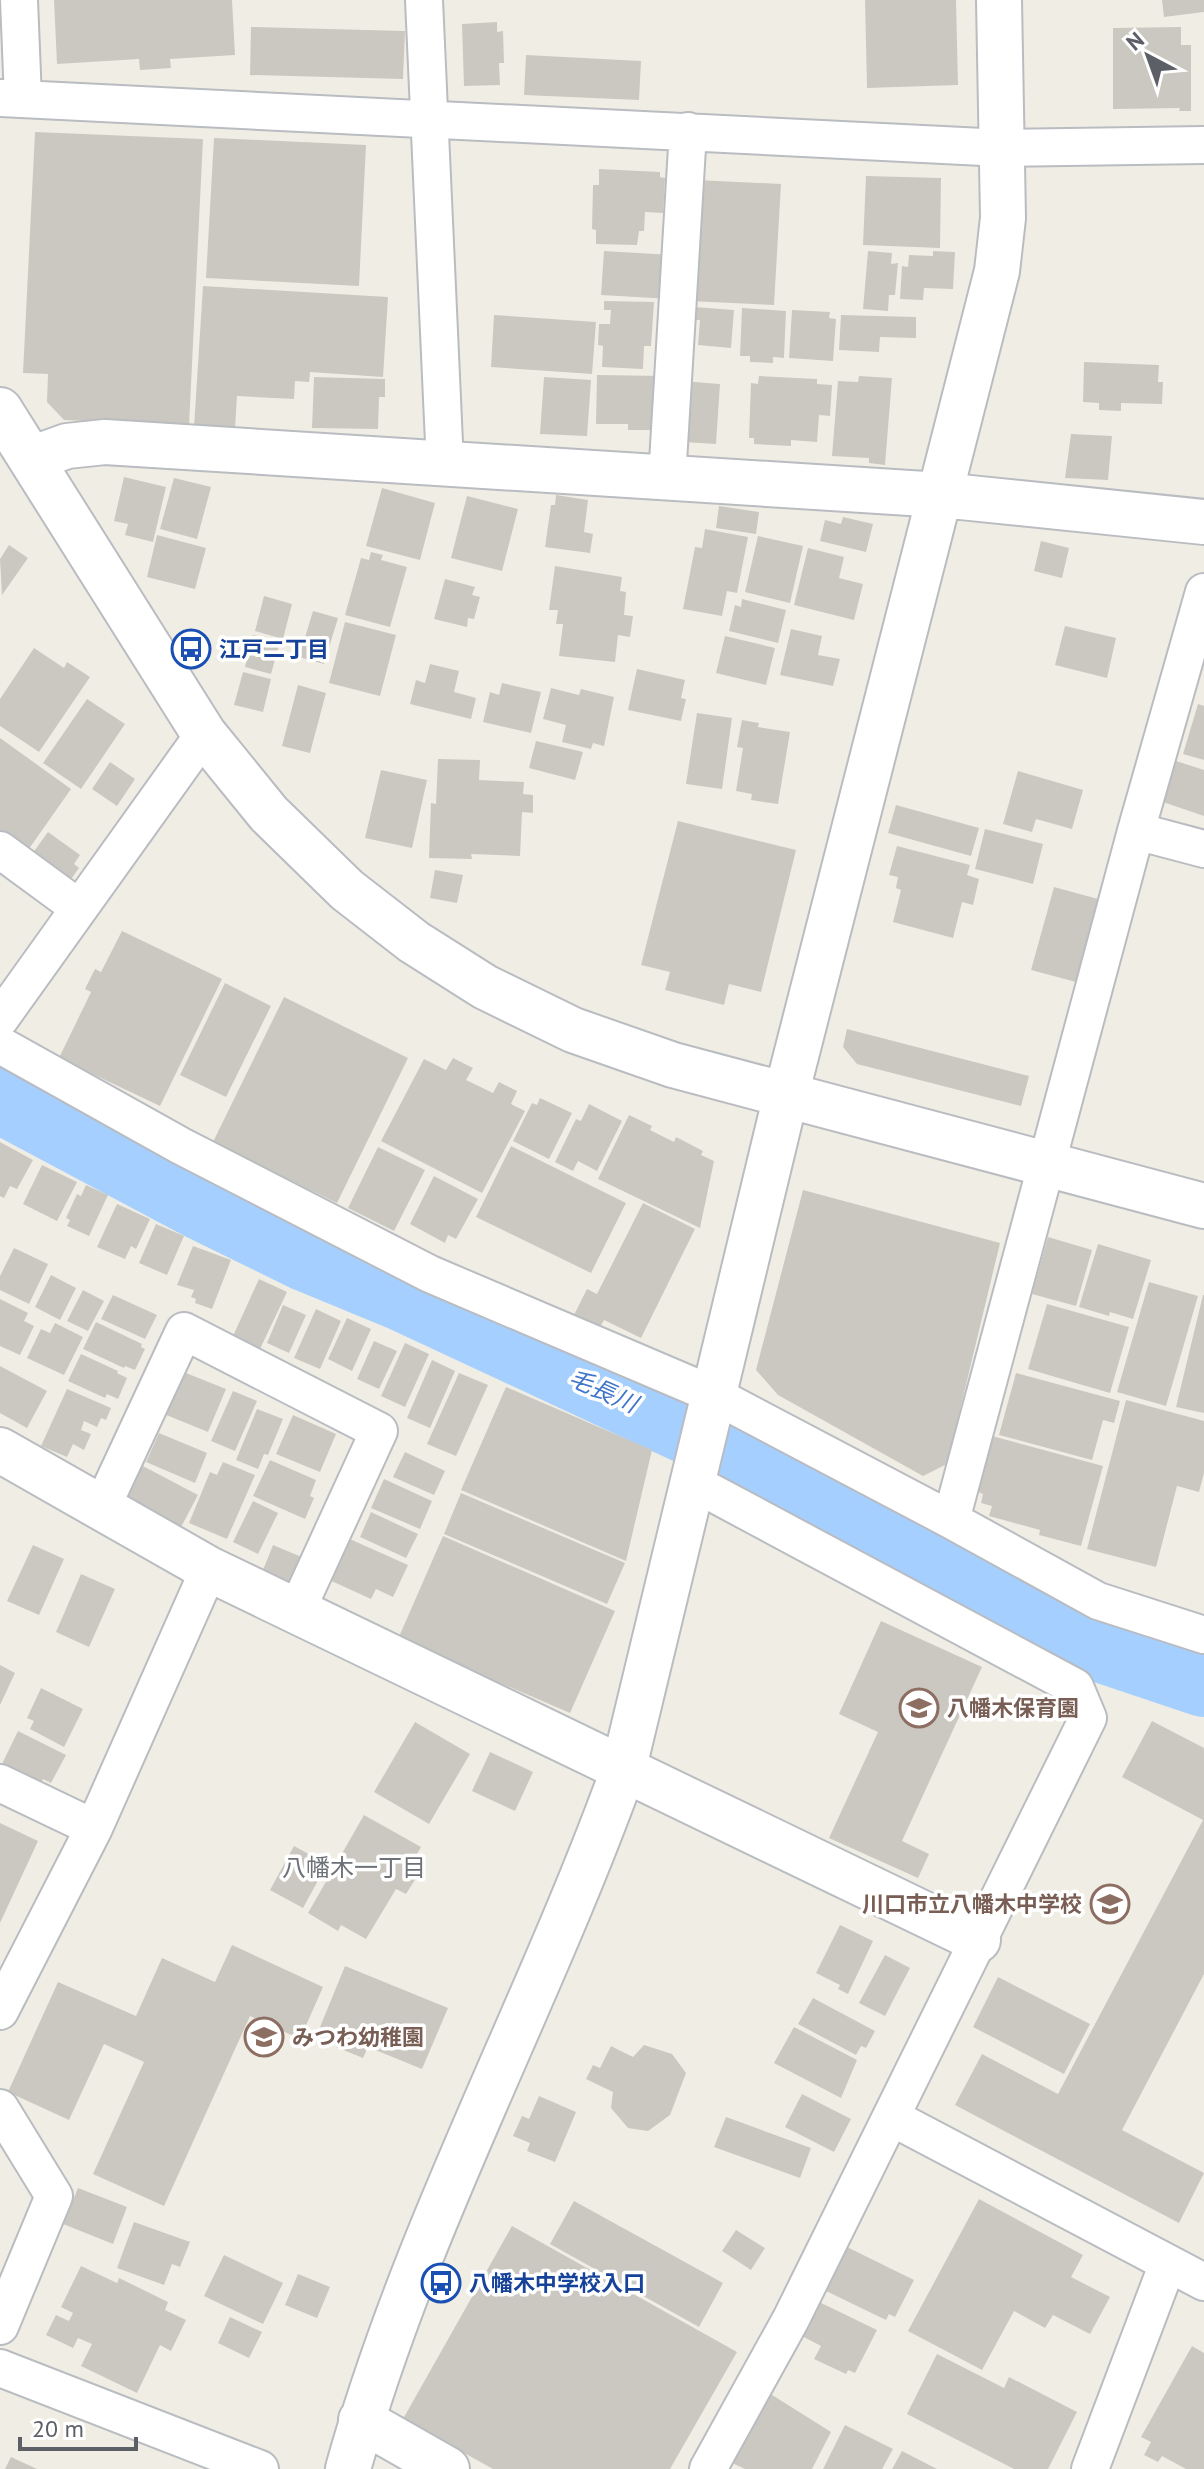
<svg xmlns="http://www.w3.org/2000/svg" width="1204" height="2469" viewBox="0 0 1204 2469" font-family="'PT Sans','Noto Sans JP',sans-serif">
  <style>
    .lines { fill: none; stroke-linecap: round; stroke-linejoin: round }
    .river { stroke: #a5cfff; stroke-width: 70 }
    .building { fill: #cbc8c1 }
    .minor-casing { stroke: #b9bcc1; stroke-width: 40 }
    .tertiary-casing { stroke: #b9bcc1; stroke-width: 48 }
    .minor { stroke: #fff; stroke-width: 36 }
    .tertiary { stroke: #fff; stroke-width: 44 }
    .labels { text-anchor: middle; stroke-width: 7; stroke-linejoin: round; paint-order: stroke }
    .transit-label { font-size: 22px; font-weight: bold; fill: #164399; stroke: #fff; text-anchor: start }
    .education-label { font-size: 22px; font-weight: bold; fill: #785e54; stroke: #fff; text-anchor: start }
    .water-label { font-size: 24px; font-style: italic; fill: #3f75cb; stroke: #fff }
    .neighbourhood-label { font-size: 24px; fill: #6d7178; stroke: #fff }
  </style>
  <rect width="100%" height="100%" fill="#f0eee4"/>
  <g class="lines">
    <path class="river" d="M0 1098 201 1205 307 1257 404 1297 754 1460 1037 1626 1204 1682"/>
  </g>
  <path class="building" d="M54 0H232L235 55 170 59 171 68 140 70 139 59 57 64Z
    M865 0H956L958 85 867 88Z
    M1162 0H1204V12L1164 17Z
    M497 22V32L503 31 504 63H499L500 85 464 86 462 24Z
    M251 27 405 31 403 79 250 75Z
    M1181 27V45H1191V111H1179L1180 108 1113 109V28Z
    M526 55 641 61 639 100 524 95Z
    M35 132 203 139 189 426 64 420 47 402 48 374 23 373Z
    M214 138 366 145 359 286 206 278Z
    M599 169 660 172V177L665 178 663 213 645 212 644 231H639L637 245 596 244V230L592 229 593 185H599Z
    M866 176 941 178 940 248 863 245Z
    M696 180 781 184 774 305 689 301Z
    M604 251 672 255 670 299 601 295Z
    M868 251 892 253 891 264 898 263 895 295H889L888 311 863 309Z
    M933 251 955 252 953 289 924 288 923 300 900 299 902 266 908 267 909 255 933 256Z
    M203 286 388 297 383 377 310 372 309 382 295 381 294 399 237 396 235 429 194 427Z
    M604 301 654 302 651 346H644L643 369 602 367 603 346 598 345 599 324H610L611 310H604Z
    M694 307 734 310 731 348 698 345 700 320H693Z
    M742 308 786 311 784 358 773 357V363L750 362V356H740Z
    M792 310 830 312 829 318 836 319 833 361 789 358Z
    M494 315 596 322 592 374 491 367Z
    M841 315 916 317V338L880 337 879 352 839 350Z
    M1084 362 1159 365 1158 382H1163L1162 404 1121 403V411L1099 410V403L1083 402Z
    M597 375 664 376 656 430H628V424H596Z
    M759 376 817 379V384L832 385 830 416 819 415 817 442 791 440V446L754 444V438H749L751 383 758 384Z
    M859 376 892 378 885 465 869 463V458L832 456 838 381 858 382Z
    M314 377 385 379V397H379L378 429 312 428Z
    M544 377 591 380 587 436 540 434Z
    M681 381 720 384 716 444 683 442Z
    M1071 434 1112 436 1108 480 1065 478Z
    M124 477 166 487 153 542 125 535 128 524 114 521Z
    M174 478 211 487 197 539 160 529Z
    M382 488 435 503 420 560 366 546Z
    M556 495 588 500 584 532 593 534 590 553 545 547 551 505H555Z
    M467 496 518 509 502 571 451 558Z
    M719 506 759 512 756 534 716 528Z
    M843 517 873 524 866 552 820 541 825 520 841 524Z
    M705 529 748 537 737 593 727 591 722 616 683 609 695 547 702 548Z
    M157 535 206 548 195 589 147 577Z
    M758 536 803 546 790 603 745 592Z
    M1041 541 1069 548 1062 578 1034 571Z
    M9 545 28 558 2 595 0 559Z
    M808 548 844 557 839 578 863 584 854 620 794 605Z
    M371 552 383 555 381 560 407 567 390 627 345 615 361 558 369 560Z
    M555 566 622 577 620 591 626 592 624 615 633 616 630 637 618 635 615 662 559 656 563 624H556L558 610H549Z
    M445 579 475 587 472 595 480 597 474 619 468 618 467 627 434 619Z
    M264 596 292 604 283 639 255 631Z
    M742 599 786 610 778 643 729 631 735 605 741 607Z
    M313 611 338 618 324 664 299 657Z
    M345 622 396 635 380 696 329 683Z
    M1065 626 1116 638 1107 678 1055 665Z
    M791 629 822 636 818 655 840 659 833 686 780 675Z
    M253 635 280 642 271 674 245 667Z
    M725 636 775 648 766 685 716 673Z
    M34 648 64 668 67 662 90 677 39 752 0 726V699Z
    M430 664 459 671 454 692 476 698 471 719 410 704 416 680 425 683Z
    M637 669 685 680 681 698 686 699 681 721 628 710Z
    M243 672 271 679 263 712 234 705Z
    M502 683 541 692 531 733 483 722 490 692 499 695Z
    M298 685 326 693 310 753 282 746Z
    M551 688 579 695 581 689 614 697 604 746 593 743 591 749 562 742 566 725 543 719Z
    M87 699 125 724 81 789 43 763Z
    M1198 704 1204 706V760L1183 754Z
    M697 713 732 718 722 789 686 784Z
    M742 720 759 723 758 727 790 732 778 804 751 800 752 794 736 791 743 748 737 747Z
    M0 738 71 789 26 853 0 834Z
    M536 741 583 752 575 780 529 768Z
    M438 759 480 760 479 780 524 782 523 794 533 795V813L522 812 520 856 471 854 472 859 429 858 431 803 436 804Z
    M1173 760 1204 770V816L1160 801Z
    M110 762 135 779 117 806 92 789Z
    M381 770 427 780 412 848 365 838Z
    M1018 771 1083 790 1072 829 1036 819 1032 832 1003 824Z
    M896 805 979 828 971 856 888 833Z
    M678 821 796 850 761 992 729 984 724 1005 665 990 670 972 641 965Z
    M985 829 1043 844 1033 884 975 869Z
    M48 832 80 855 74 864 79 868 69 882 32 854Z
    M897 846 970 865 967 875 979 879 973 905 962 902 953 938 893 922 901 890 896 888 898 877 889 875Z
    M435 870 463 875 457 903 430 898Z
    M1054 887 1098 899 1076 982 1031 970Z
    M122 931 222 979 160 1106 59 1058 91 992 85 989 95 969 101 972Z
    M225 983 271 1006 226 1097 180 1075Z
    M284 997 408 1058 337 1203 213 1142Z
    M847 1029 1029 1076 1021 1106 857 1064 843 1047Z
    M453 1058 473 1068 466 1080 493 1093 499 1082 517 1091 511 1104 525 1111 482 1193 381 1141 424 1059 446 1070Z
    M540 1098 572 1113 549 1159 513 1141 532 1103 537 1105Z
    M589 1104 622 1121 597 1171 578 1161 573 1171 555 1162 576 1119 581 1121Z
    M629 1115 652 1126 650 1130 674 1142 676 1137 703 1151 701 1155 714 1161 700 1228 598 1179Z
    M0 1142 33 1160 17 1189 10 1186 4 1198 0 1196Z
    M511 1146 626 1203 591 1273 476 1217Z
    M378 1147 425 1170 394 1231 348 1208Z
    M42 1165 77 1182 57 1221 23 1204Z
    M434 1176 478 1199 456 1239 448 1235 445 1243 410 1224Z
    M86 1185 108 1195 89 1236 67 1226 70 1220 66 1218 77 1194 81 1196Z
    M803 1190 1000 1243 947 1464 923 1476 778 1395 756 1370Z
    M643 1203 695 1229 641 1338 604 1320 599 1329 573 1317 587 1289 597 1294Z
    M117 1204 150 1219 136 1249 131 1246 125 1259 97 1247Z
    M156 1224 184 1236 167 1275 139 1263Z
    M1048 1237 1092 1250 1076 1306 1032 1294Z
    M1098 1244 1151 1260 1133 1319 1110 1312 1109 1316 1079 1307Z
    M193 1246 231 1260 212 1309 195 1303 196 1299 191 1297 194 1290 177 1285Z
    M14 1248 48 1264 29 1304 0 1290V1276Z
    M51 1275 76 1288 60 1320 35 1307Z
    M259 1279 287 1292 260 1349 233 1336Z
    M1149 1282 1198 1296 1166 1406 1117 1392Z
    M83 1290 104 1301 88 1331 67 1321Z
    M113 1295 157 1315 145 1339 101 1319Z
    M1203 1295H1204V1413L1176 1407Z
    M0 1299 28 1313 24 1321 34 1326 20 1355 0 1346Z
    M1047 1304 1129 1327 1110 1393 1028 1369Z
    M283 1305 306 1315 289 1353 267 1343Z
    M316 1309 341 1321 320 1369 294 1358Z
    M347 1318 371 1329 352 1371 328 1359Z
    M96 1322 142 1344 141 1347 145 1349 135 1370 125 1366 124 1368 83 1349Z
    M55 1323 83 1337 64 1375 27 1358 41 1329 50 1333Z
    M374 1341 397 1351 379 1389 357 1379Z
    M405 1343 429 1354 405 1407 381 1396Z
    M81 1354 118 1371 117 1373 127 1378 118 1399 107 1394 105 1398 68 1381Z
    M432 1360 455 1371 430 1428 407 1418Z
    M0 1366 47 1391 27 1428 0 1413Z
    M176 1369 226 1389 208 1432 159 1412Z
    M459 1373 488 1385 456 1456 427 1444Z
    M1016 1373 1120 1401 1114 1423 1103 1420 1092 1460 999 1435Z
    M506 1387 652 1450 626 1561 461 1490Z
    M67 1389 111 1408 106 1420 101 1418 97 1427 84 1421 81 1430 91 1434 84 1450 73 1444 67 1457 41 1446Z
    M233 1391 257 1401 235 1451 211 1441Z
    M1126 1400 1204 1421V1473L1199 1492 1177 1486 1156 1567 1087 1549Z
    M257 1409 283 1419 268 1455 264 1454 258 1469 236 1460Z
    M293 1415 336 1434 320 1472 276 1454Z
    M159 1433 207 1453 195 1483 146 1462Z
    M992 1436 1103 1466 1081 1546 1039 1535 1040 1530 989 1516 992 1506 981 1503 983 1494 976 1491Z
    M405 1452 445 1471 434 1495 393 1477Z
    M270 1460 316 1480 310 1496 314 1498 305 1519 253 1496Z
    M223 1462 255 1475 227 1539 189 1523 210 1472 217 1475Z
    M141 1465 198 1495 180 1529 123 1499Z
    M384 1479 432 1501 420 1529 371 1508Z
    M461 1493 625 1563 607 1604 444 1534Z
    M253 1501 278 1513 258 1554 233 1542Z
    M371 1512 418 1534 406 1558 360 1537Z
    M343 1536 408 1565 393 1597 376 1589 371 1599 325 1578Z
    M443 1536 615 1611 570 1713 398 1639Z
    M33 1545 64 1559 39 1615 7 1601Z
    M273 1545 304 1558 294 1583 263 1570Z
    M81 1574 115 1589 89 1647 56 1632Z
    M881 1621 982 1667 902 1841 929 1854 918 1878 829 1838 878 1732 839 1714Z
    M0 1665 15 1673 0 1705Z
    M41 1688 83 1709 64 1747 30 1729 34 1721 27 1718Z
    M1152 1721 1204 1748V1974L1122 2130 1204 2173 1179 2223 955 2105 982 2054 1058 2094 1203 1820 1122 1777Z
    M415 1722 470 1754 429 1824 374 1792Z
    M18 1731 66 1755 51 1783 43 1779 39 1787 2 1764Z
    M490 1752 533 1772 515 1811 472 1791Z
    M364 1815 421 1847 408 1870 418 1875 406 1894 396 1889 366 1939 341 1925 338 1931 308 1913Z
    M0 1823 38 1841 0 1923Z
    M294 1846 327 1864 303 1908 270 1890Z
    M840 1925 873 1941 848 1994 838 1989 840 1985 816 1973Z
    M232 1945 323 1987 300 2039 250 2016 164 2206 93 2174 144 2062 104 2044 69 2120 8 2092 58 1982 136 2016 162 1958 215 1982Z
    M885 1955 910 1968 885 2016 859 2003Z
    M345 1966 448 2008 422 2069 368 2047 363 2058 336 2047 341 2035 320 2027Z
    M998 1977 1090 2024 1064 2074 973 2027Z
    M813 1998 875 2031 866 2048 861 2046 856 2055 798 2024Z
    M794 2027 857 2060 841 2098 774 2063Z
    M644 2045 672 2054 686 2073 670 2115 648 2131 628 2128 611 2108 613 2092 586 2079 593 2065 600 2068 611 2046 633 2057Z
    M802 2094 851 2119 834 2152 785 2127Z
    M539 2096 576 2112 555 2162 527 2151 530 2143 513 2136 522 2116 529 2119Z
    M726 2117 811 2148 800 2178 714 2147Z
    M78 2188 127 2207 113 2244 63 2224Z
    M979 2199 1083 2255 1071 2277 1110 2297 1090 2334 1053 2315 1045 2328 1014 2311 982 2370 908 2331Z
    M574 2201 723 2283 699 2327 550 2244Z
    M134 2222 190 2242 180 2267 172 2264 164 2285 117 2268Z
    M512 2226 737 2352 670 2469H493L403 2419Z
    M736 2230 765 2248 751 2270 722 2251Z
    M847 2247 914 2280 895 2317 889 2314 886 2320 826 2291Z
    M224 2255 283 2283 263 2324 204 2296Z
    M81 2266 117 2283 119 2278 168 2302 165 2310 186 2320 171 2351 160 2345 137 2393 81 2366 92 2344 78 2338 73 2348 46 2335 56 2315 69 2321 73 2313 61 2307Z
    M298 2274 330 2287 317 2318 285 2305Z
    M815 2300 877 2330 855 2373 848 2370 846 2374 814 2359 821 2346 798 2334Z
    M230 2317 262 2332 249 2358 218 2343Z
    M1192 2346 1204 2353V2469H1186L1162 2456 1158 2462 1144 2455 1151 2442 1141 2437Z
    M937 2354 1004 2388 1009 2377 1077 2412 1048 2469H1014L907 2414Z
    M769 2393 831 2432 812 2469H745L732 2463Z
    M845 2425 893 2449 882 2469H823Z
    M902 2451 937 2469H892Z
    M11 2457 37 2469H5Z"/>
  <g class="lines">
    <g class="minor-casing">
      <path id="minor" d="M19 0 23 99
        M424 0 445 465
        M0 98 1003 148 1204 145
        M667 479 688 131
        M1136 831 1204 849
        M0 850 79 908
        M0 1019 204 734
        M0 1045 181 1146 430 1274 714 1395 951 1520 1098 1601 1204 1635
        M692 1482 1075 1687 1088 1718 791 2319 708 2469
        M102 1507 184 1331 379 1431 296 1612
        M951 1520 1136 831 1204 592
        M0 1783 94 1828
        M0 2011 94 1828 209 1569
        M0 2108 54 2196 0 2326
        M891 2117 1204 2282
        M0 2368 260 2469
        M1090 2469 1168 2263"/>
    </g>
    <g class="tertiary-casing">
      <path id="tertiary" d="M0 410 204 734 269 814 347 890 414 942 485 987 573 1030 673 1065 1204 1206
        M31 459 67 446 105 442 941 495 1204 522
        M0 1450 209 1569 978 1940
        M361 2420 447 2469
        M348 2469C415 2228 538 2006 623 1771L786 1095 997 271 1003 218 999 0"/>
    </g>
    <use href="#minor" class="minor"/>
    <use href="#tertiary" class="tertiary"/>
  </g>
  <defs>
    <g id="bus-ring" transform="scale(2)"><circle r="9.5" fill="#fff" stroke="#1a4fb4" stroke-width="1.5"/><path d="M-5-6H5V4H4V6H2V4H-2V6H-4V4H-5ZM-3.5-4V0h7V-4ZM-3.5 1.2v1.5H-2V1.2ZM2 1.2v1.5H3.5V1.2Z" fill="#1a4fb4"/></g>
    <g id="school-ring" transform="scale(2)"><circle r="9.5" fill="#fff" stroke="#8d6e63" stroke-width="1.5"/><path d="M0-5L7-2L0 1L-7-2ZM-4 1L0 2.5L4 1V4Q0 6-4 4Z" fill="#8d6e63"/></g>
  </defs>
  <g fill-rule="evenodd">
    <use href="#bus-ring" x="191" y="649"/>
    <use href="#school-ring" x="919" y="1708"/>
    <use href="#school-ring" x="1110" y="1904"/>
    <use href="#school-ring" x="264" y="2037"/>
    <use href="#bus-ring" x="441" y="2283"/>
  </g>
  <g class="labels">
    <g class="transit-label">
      <text x="219" y="657">江戸二丁目</text>
      <text x="469" y="2291">八幡木中学校入口</text>
    </g>
    <g class="education-label">
      <text x="947" y="1716">八幡木保育園</text>
      <text x="1082" y="1912" text-anchor="end">川口市立八幡木中学校</text>
      <text x="292" y="2045">みつわ幼稚園</text>
    </g>
    <g class="water-label">
      <text transform="translate(603 1391) rotate(24)" y="8">毛長川</text>
    </g>
    <g class="neighbourhood-label">
      <text x="354" y="1876">八幡木一丁目</text>
    </g>
  </g>
  <g transform="translate(1148 56) rotate(319)" stroke="#ffffff" stroke-width="6" paint-order="stroke">
  <path d="M0-6L14 30L0 20L-14 30Z" fill="#5c5f66"/>
  <text y="-12" font-size="22" font-weight="bold" text-anchor="middle" fill="#5c5f66">N</text>
  </g>
  <path d="M20 2437v12h116v-12" fill="none" stroke="#5c5f66" stroke-width="4"/>
  <text x="32" y="2437" font-size="24" fill="#5c5f66" stroke="#ffffff" stroke-width="6" paint-order="stroke">20 m</text>
</svg>
